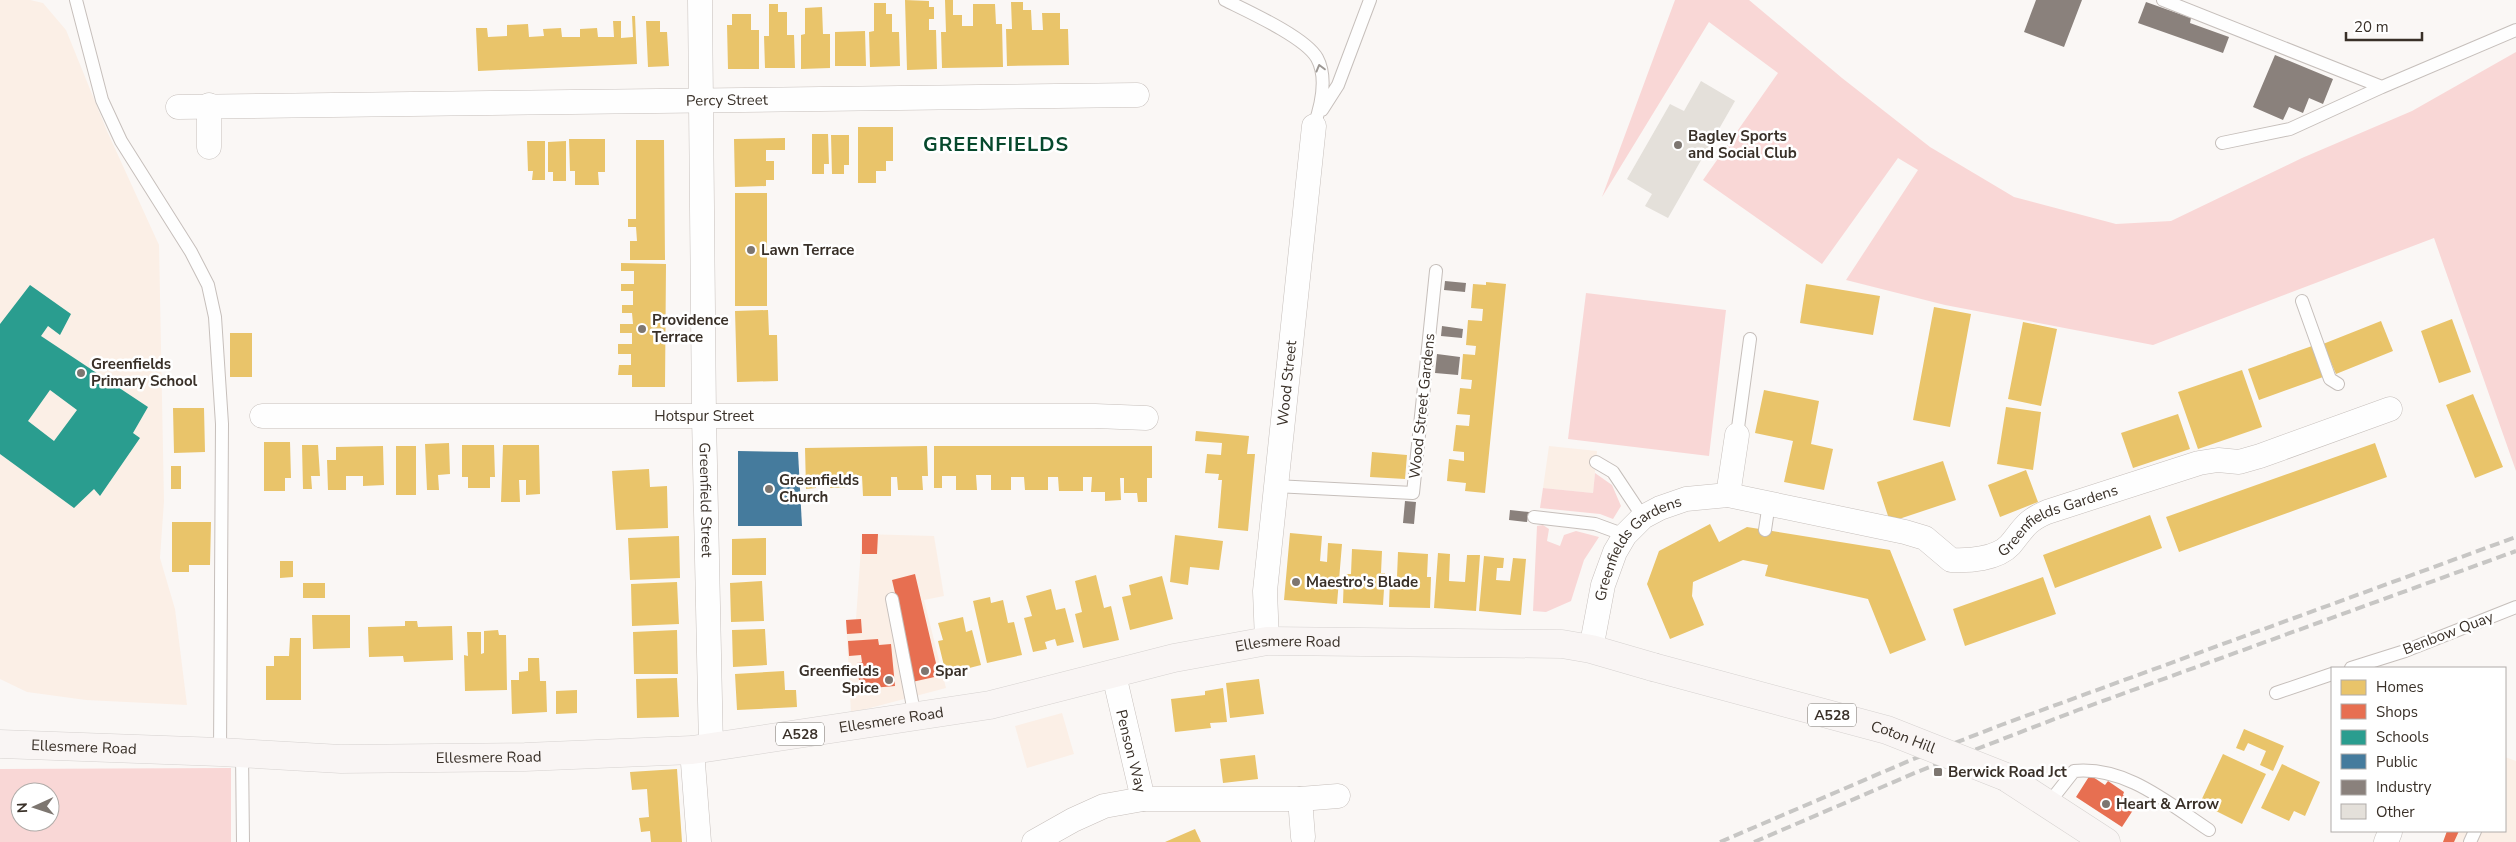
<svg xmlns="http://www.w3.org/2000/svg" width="2516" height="842" viewBox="0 0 2516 842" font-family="'Nunito Sans',sans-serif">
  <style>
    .built { fill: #fbefe6 }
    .green { fill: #f9d7d6; fill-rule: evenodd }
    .homes { fill: #e9c46a }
    .shops { fill: #e76f51 }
    .schools { fill: #2a9d8f; fill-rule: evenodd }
    .public { fill: #457b9d }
    .industry { fill: #8a817c }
    .building { fill: #e4e0da }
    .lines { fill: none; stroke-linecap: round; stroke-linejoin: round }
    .lane-casing { stroke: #c6bfbb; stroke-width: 14 }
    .street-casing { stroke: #c6bfbb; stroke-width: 25 }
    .primary-casing { stroke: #d6d2d0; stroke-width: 29 }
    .lane { stroke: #fefefe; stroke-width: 12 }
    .street { stroke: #fefefe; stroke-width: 24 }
    .primary { stroke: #f9f5f4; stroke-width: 28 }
    .rail { stroke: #c7c6c4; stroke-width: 4; stroke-dasharray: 10 5; stroke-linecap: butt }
    .primary-bridge-casing { stroke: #d6d2d0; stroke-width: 29; stroke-linecap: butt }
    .primary-bridge { stroke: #f9f5f4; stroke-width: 28 }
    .oneway { stroke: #9c9793 }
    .poi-dot { fill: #7d7670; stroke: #fff; stroke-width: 2 }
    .labels { text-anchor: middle; stroke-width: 5; stroke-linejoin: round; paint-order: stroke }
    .shield { fill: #fff; stroke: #746e68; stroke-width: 1 }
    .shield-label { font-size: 14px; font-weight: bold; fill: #393028 }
    .street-label { font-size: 15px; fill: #393028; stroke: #fff }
    .poi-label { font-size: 15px; font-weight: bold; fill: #393028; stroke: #fff; text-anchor: start }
    .district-label { font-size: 20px; font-weight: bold; letter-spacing: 1px; fill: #07492d; stroke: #fff }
  </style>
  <rect width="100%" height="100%" fill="#faf7f5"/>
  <path class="built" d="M0 0H30L43 3 66 30 107 131 159 245 164 501 160 558 175 609 187 705 86 700 27 692 0 679Z
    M1549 446 1597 451 1593 493 1543 488Z
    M862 534 934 536 944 596 924 600 946 688 851 713 846 620 856 619Z
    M1062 713 1074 754 1027 768 1015 726Z
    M2505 757 2516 761V842H2443L2447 831H2505Z"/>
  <path class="green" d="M1675 0H1749L1842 78 1930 147 2014 197 2116 224 2171 221 2302 158 2412 111 2516 52V471L2434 238 2153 345 1945 305 1846 280 1918 170 1898 158 1822 264 1703 180 1778 73 1709 22 1602 197Z
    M1586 293 1726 310 1709 456 1568 439Z
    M1595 473 1612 485 1621 506 1613 519 1600 514 1540 508 1543 488 1593 493Z
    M1543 525 1549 529 1547 541 1560 546 1564 535 1576 531 1599 537 1584 560 1571 601 1546 612 1533 611 1537 526Z
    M231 768V842H0V769ZM20 792H50V822H20Z"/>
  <path class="homes" d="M905 0 929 1V7H934V19H929V30H936L937 69 907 70Z
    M945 0H953V15H962V26H973V4H995L996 24H1002L1003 67 942 68 941 32H946Z
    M1011 2H1023V10H1031L1032 30H1043L1042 13H1060V29H1068L1069 65 1007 66 1006 29H1012Z
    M874 3H886V14H892V32H899L900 66 870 67 869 32 874 31Z
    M769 4H778V12H787V35H794L795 68H765L764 36H769Z
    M822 7 823 34H830V68L801 69V35L805 34V8Z
    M732 14H751V30H759V69H728L727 25H732Z
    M632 16H635L637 64 478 71 476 28H487L488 37 507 36V25L528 24 529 37 544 36 543 29 561 28 562 37H580V29L597 28 598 37H614L613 21H621V38L633 37Z
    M646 21H660V32H667L669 66 648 67Z
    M865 31 866 66H835V32Z
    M858 127H893V161H886V171H876V183H858Z
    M812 134H828L829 164H824V174H812Z
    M831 135H849V165H844V174H832Z
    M785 138V150H766V161H774V180H766V186L735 187 734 139Z
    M569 139H605V172H598L599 185H575V171H570Z
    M636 140H664L665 260H630V241H637L636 227H628V219H636Z
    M527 141H545V180H532L533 171H528Z
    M566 141V181H553V172H548V142Z
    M735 193H767V306H735Z
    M621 263 666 264 665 387H632V375H618L619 365H631V354H618V344H632V333H620V324H633L632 313H622V305H633V291H621V284H634V271H621Z
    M1486 282 1506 284 1485 493 1465 491 1466 483 1447 481 1449 459 1464 461V452L1453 451 1456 425 1469 426 1470 415 1457 414 1460 388 1471 389 1472 380 1461 379 1463 354 1475 355 1476 346 1466 345 1468 320 1482 321 1483 309 1471 308 1473 284 1486 285Z
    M1806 284 1880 296 1873 335 1800 323Z
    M1934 307 1971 314 1950 427 1913 420Z
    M768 310 769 335H777L778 381 737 382 735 311Z
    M2452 319 2471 372 2439 383 2421 331Z
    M2381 321 2393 351 2336 374 2323 344Z
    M2023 322 2057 329 2041 406 2008 399Z
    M230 333H252V377H230Z
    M2312 346 2323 377 2259 400 2248 369Z
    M2242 370 2262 427 2198 449 2178 392Z
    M1764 390 1819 401 1811 444 1833 449 1824 490 1784 482 1793 441 1755 433Z
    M2473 394 2503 467 2475 478 2446 405Z
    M2006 407 2041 412 2033 470 1997 464Z
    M173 408H204L205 452 174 453Z
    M2178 414 2190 449 2133 468 2121 433Z
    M1196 431 1249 436 1247 454H1255L1248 531 1218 528 1222 480H1218L1219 474 1205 473 1207 454 1221 455 1222 443 1195 441Z
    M264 442H290L291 478H285V491H264Z
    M449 443 450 474 438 475 439 490H427L425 444Z
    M2375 443 2387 477 2179 552 2166 517Z
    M302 445H318L320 476H311L312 489H303Z
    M462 445H494L495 477H490V488H468V477H462Z
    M503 445H539L540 494 526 495V480H519L520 502H501Z
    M383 446 384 485 363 486V476H346V490H328L327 460H336V447Z
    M396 446H416V495H396Z
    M927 446 928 476H922L923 490H898L897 477H891V496H863L862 476H850V487L830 488V475H816V488L806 489 805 448Z
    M934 446H1152V478H1147V502H1138L1137 493H1124V478H1120L1121 500 1105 501V492H1091L1092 477H1083V491H1059L1058 477H1048V490H1025L1024 477H1011V490H991V475H976L977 490H956V476H942V488H934Z
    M1372 452 1407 455 1405 479 1370 477Z
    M1943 461 1956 500 1890 522 1877 482Z
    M171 466H181V489H171Z
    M649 469 650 487 667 486 668 528 616 530 612 471Z
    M2026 470 2038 502 2000 517 1988 485Z
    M2150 515 2162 548 2055 588 2043 555Z
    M172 522H211L210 565H189V572H172Z
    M1710 524 1719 542 1747 527 1890 550 1926 640 1890 654 1868 599 1765 576 1768 565 1743 560 1693 582 1692 596 1704 625 1670 639 1647 584 1659 551Z
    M1290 533 1322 536 1320 561 1327 562 1328 543 1342 544 1337 604 1284 600Z
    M1175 535 1223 541 1219 570 1190 567 1188 585 1170 582Z
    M679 536 680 578 630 580 628 538Z
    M766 538V575H732V539Z
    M1352 549 1382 551 1381 573H1385L1383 605 1343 603 1344 574H1351Z
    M1398 552 1428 554 1427 577H1431L1430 608 1389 607 1390 577H1397Z
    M1438 553 1450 554 1449 581 1465 582 1467 555H1480L1476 611 1434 608Z
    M1484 556 1504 558 1503 568H1497L1496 580 1510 581 1513 558 1526 559 1521 615 1479 611Z
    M280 561H293V577L280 578Z
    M1096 575 1104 608 1111 606 1119 640 1083 648 1075 614 1082 612 1075 581Z
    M1162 576 1173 619 1130 630 1122 597 1131 595 1129 585Z
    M2043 577 2056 614 1965 646 1953 609Z
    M762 581 764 621 731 622 730 583Z
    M677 582 679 624 632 626 631 584Z
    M303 583H325V598H303Z
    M1051 589 1056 610 1065 608 1074 642 1057 646 1055 639 1045 642 1047 649 1033 652 1024 618 1032 616 1026 596Z
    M990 597 991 603 1003 600 1008 623 1014 622 1022 655 987 663 973 601Z
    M312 615H350V648L313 649Z
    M963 617 966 632 972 630 981 665 946 674 938 641 943 640 938 623Z
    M405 621H417L418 627 452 626 453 660 404 662 403 656 369 657 368 627 405 626Z
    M765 629 767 665 733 667 732 630Z
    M498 630 499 635H506L507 690 465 691 464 655 468 656 467 632H481V654L484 653V631Z
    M677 630 678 674H634L633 632Z
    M290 638H301V700H266V666H274V656H289Z
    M528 658H539L540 681H546L547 712 512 714 511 680H519V672L528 671Z
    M784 671 785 690H796L797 707 737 710 735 674Z
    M677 678 679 717 637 718 636 679Z
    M1259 679 1264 714 1230 718 1226 683Z
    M1223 688 1227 722 1210 723 1211 728 1175 732 1171 699 1205 695V691Z
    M577 690V713L556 714V691Z
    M2244 729 2284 746 2273 771 2260 765 2266 751 2248 743 2244 751 2236 748Z
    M2223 754 2266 774 2242 824 2200 803Z
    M1255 755 1258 779 1223 783 1220 759Z
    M2282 764 2320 782 2305 816 2294 811 2289 821 2261 808Z
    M677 769 682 842H651L650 831 641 832 639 818 649 817 647 789 632 790 630 772Z
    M1195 829 1201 842H1165Z"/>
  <path class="shops" d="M862 534H878L877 554H862Z
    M915 574 939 676 912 682 905 636 892 580Z
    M861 619 862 633 847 634 846 620Z
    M878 639 879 645 891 644 895 686 860 689 857 663 862 662 861 655 849 656 848 641Z
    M2090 775 2105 785 2108 781 2124 792 2123 795 2137 804 2122 827 2076 797Z
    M2447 831H2459L2454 842H2443Z"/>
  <path class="schools" d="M30 285 71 314 60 335 48 326 41 336 148 407 133 433 140 438 100 496 94 489 74 508 0 454V324ZM50 390 77 410 54 441 28 421Z"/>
  <path class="public" d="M738 451 798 452 802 526H738Z"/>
  <path class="industry" d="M2036 0H2082L2064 47 2024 32Z
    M2146 2 2191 18 2190 23 2229 37 2223 53 2138 23Z
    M2275 55 2333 79 2323 104 2309 98 2303 113 2289 107 2283 120 2253 107Z
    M1445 281 1466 283 1465 292 1444 290Z
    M1442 326 1463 329 1462 338 1441 336Z
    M1437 354 1460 357 1458 375 1435 373Z
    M1405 501 1416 502 1414 524 1403 523Z
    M1510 510 1529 512 1527 522 1509 520Z"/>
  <path class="building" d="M1701 81 1735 101 1668 218 1645 206 1652 194 1627 179 1670 104 1684 111Z"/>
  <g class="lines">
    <g class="lane-casing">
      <path id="lane" d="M76 0 102 100 121 141 191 252 208 285 215 317 222 424 220 752
        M1225 0C1247 11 1305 37 1317 58 1328 78 1321 106 1314 126
        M2163 0 2382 87
        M1322 110 1338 85 1370 0
        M2222 143 2290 129 2382 87 2516 30
        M2302 301 2330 379 2338 384
        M1737 435 1750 339
        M1596 462 1613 472 1643 517
        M1275 486 1413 493 1436 271
        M1534 517 1595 524 1625 535
        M1765 530 1769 503
        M892 599 915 717
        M2351 668 2405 651 2516 607
        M2276 693 2332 674
        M242 754 243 842
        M2048 804 2074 771C2126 766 2168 803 2209 830
        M2470 842 2475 831"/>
    </g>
    <g class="street-casing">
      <g id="street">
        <path id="s1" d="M700 0 704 417 711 748"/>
        <path d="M209 105V147"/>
        <path id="s2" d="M178 107 1137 95"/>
        <path id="s3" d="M262 416H1095L1146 418"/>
        <path d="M1728 495 1737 435"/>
        <path id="s4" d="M1267 641 1265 591 1314 126"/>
        <path id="s5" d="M1591 649 1603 585 1615 552 1625 535 1643 517 1660 508 1686 499 1728 495 1905 532 1925 538 1951 560C1969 561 1997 559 2010 545 2024 528 2026 521 2047 512L2199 463 2218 460 2239 462 2260 456 2390 409"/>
        <path d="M692 750 699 842"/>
        <path d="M1143 799H1300L1338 796"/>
        <path d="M1300 799 1303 837"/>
        <path d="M1034 842 1073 820 1104 806 1143 799 1114 675"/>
        <path d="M2386 842 2390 832"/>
      </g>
    </g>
    <g class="primary-casing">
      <g id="primary">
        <path id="s6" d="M0 744 220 752 341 759 525 757 692 750 990 705 1174 658 1267 641 1562 644 1591 649 1653 667"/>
        <path d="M2006 777 2106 842"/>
      </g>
    </g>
    <use href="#lane" class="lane"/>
    <use href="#street" class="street"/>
    <use href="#primary" class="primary"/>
    <path class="rail" d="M1720 842 1911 760 2001 725 2516 537
      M1754 842 1917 772 2078 710 2516 551"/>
    <g class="primary-bridge-casing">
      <g id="primary-bridge">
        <path id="s7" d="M1653 667 1887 730 2006 777"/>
      </g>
    </g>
    <use href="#primary-bridge" class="primary-bridge"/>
  </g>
  <defs><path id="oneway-chevron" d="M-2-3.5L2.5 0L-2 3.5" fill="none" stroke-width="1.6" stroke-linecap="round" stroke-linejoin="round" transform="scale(1.25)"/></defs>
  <use class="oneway" href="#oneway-chevron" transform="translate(1320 68) rotate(-105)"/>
  <g class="poi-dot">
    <circle cx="1678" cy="145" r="5"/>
    <circle cx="751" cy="250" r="5"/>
    <circle cx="642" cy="329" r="5"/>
    <circle cx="81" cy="373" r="5"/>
    <circle cx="769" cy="489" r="5"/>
    <circle cx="1296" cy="582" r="5"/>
    <circle cx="925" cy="671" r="5"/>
    <circle cx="889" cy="680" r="5"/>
    <rect x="1933" y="767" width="10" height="10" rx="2.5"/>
    <circle cx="2106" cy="804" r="5"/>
  </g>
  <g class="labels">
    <g class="shield">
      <rect x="1808" y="703.5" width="48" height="23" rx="4"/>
      <rect x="776" y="722.5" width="48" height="23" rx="4"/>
    </g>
    <g class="shield-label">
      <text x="1832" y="720">A528</text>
      <text x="800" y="739">A528</text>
    </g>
    <g class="street-label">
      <text dy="5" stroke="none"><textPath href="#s2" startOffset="549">Percy Street</textPath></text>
      <text dy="5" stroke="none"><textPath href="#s4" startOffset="259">Wood Street</textPath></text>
      <text transform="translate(1422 406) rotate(-84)" y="5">Wood Street Gardens</text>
      <text dy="5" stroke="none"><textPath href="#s3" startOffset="442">Hotspur Street</textPath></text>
      <text dy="5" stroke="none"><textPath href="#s1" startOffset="500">Greenfield Street</textPath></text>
      <text dy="5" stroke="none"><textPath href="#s5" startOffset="588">Greenfields Gardens</textPath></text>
      <text dy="5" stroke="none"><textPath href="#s5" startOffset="118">Greenfields Gardens</textPath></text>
      <text transform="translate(2448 633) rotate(-21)" y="5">Benbow Quay</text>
      <text dy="5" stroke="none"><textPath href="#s6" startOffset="1299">Ellesmere Road</textPath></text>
      <text dy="5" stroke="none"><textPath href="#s6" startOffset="894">Ellesmere Road</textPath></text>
      <text dy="5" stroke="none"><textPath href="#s7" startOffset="260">Coton Hill</textPath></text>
      <text dy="5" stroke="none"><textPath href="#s6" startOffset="84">Ellesmere Road</textPath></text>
      <text transform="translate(1131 751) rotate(76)" y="5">Penson Way</text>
      <text dy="5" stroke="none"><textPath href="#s6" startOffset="489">Ellesmere Road</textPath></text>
    </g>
    <g class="poi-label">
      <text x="1688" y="141">Bagley Sports<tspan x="1688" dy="17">and Social Club</tspan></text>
      <text x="761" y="255">Lawn Terrace</text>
      <text x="652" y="325">Providence<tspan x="652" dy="17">Terrace</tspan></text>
      <text x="91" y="369">Greenfields<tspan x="91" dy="17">Primary School</tspan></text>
      <text x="779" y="485">Greenfields<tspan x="779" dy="17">Church</tspan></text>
      <text x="1306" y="587">Maestro's Blade</text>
      <text x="879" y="676" text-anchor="end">Greenfields<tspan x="879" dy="17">Spice</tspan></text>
      <text x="935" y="676">Spar</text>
      <text x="1948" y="777">Berwick Road Jct</text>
      <text x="2116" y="809">Heart &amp; Arrow</text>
    </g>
    <g class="district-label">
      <text x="996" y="151">GREENFIELDS</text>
    </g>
  </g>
  <rect x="2331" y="667" width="175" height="165" fill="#ffffff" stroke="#b0aca9"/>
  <rect x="2341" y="680" width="25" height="15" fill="#e9c46a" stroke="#b0aca9"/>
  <text x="2376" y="692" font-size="15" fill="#393028">Homes</text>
  <rect x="2341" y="704" width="25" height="15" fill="#e76f51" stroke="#b0aca9"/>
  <text x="2376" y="717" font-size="15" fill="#393028">Shops</text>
  <rect x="2341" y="730" width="25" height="15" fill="#2a9d8f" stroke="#b0aca9"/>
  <text x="2376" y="742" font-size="15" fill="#393028">Schools</text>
  <rect x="2341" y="754" width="25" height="15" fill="#457b9d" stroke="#b0aca9"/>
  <text x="2376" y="767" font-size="15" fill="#393028">Public</text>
  <rect x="2341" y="780" width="25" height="15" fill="#8a817c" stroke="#b0aca9"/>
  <text x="2376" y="792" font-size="15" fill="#393028">Industry</text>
  <rect x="2341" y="804" width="25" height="15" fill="#e4e0da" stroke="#b0aca9"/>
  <text x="2376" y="817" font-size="15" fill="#393028">Other</text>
  <g transform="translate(35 807) rotate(267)"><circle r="24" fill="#ffffff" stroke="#b0aca9"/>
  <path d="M0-4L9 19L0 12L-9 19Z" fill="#7d7670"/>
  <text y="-8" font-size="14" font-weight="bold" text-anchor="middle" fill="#393028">N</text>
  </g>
  <path d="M2346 32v8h76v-8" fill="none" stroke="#393028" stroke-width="2.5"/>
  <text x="2354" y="32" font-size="15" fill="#393028" stroke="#ffffff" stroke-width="4" paint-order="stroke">20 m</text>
</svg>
